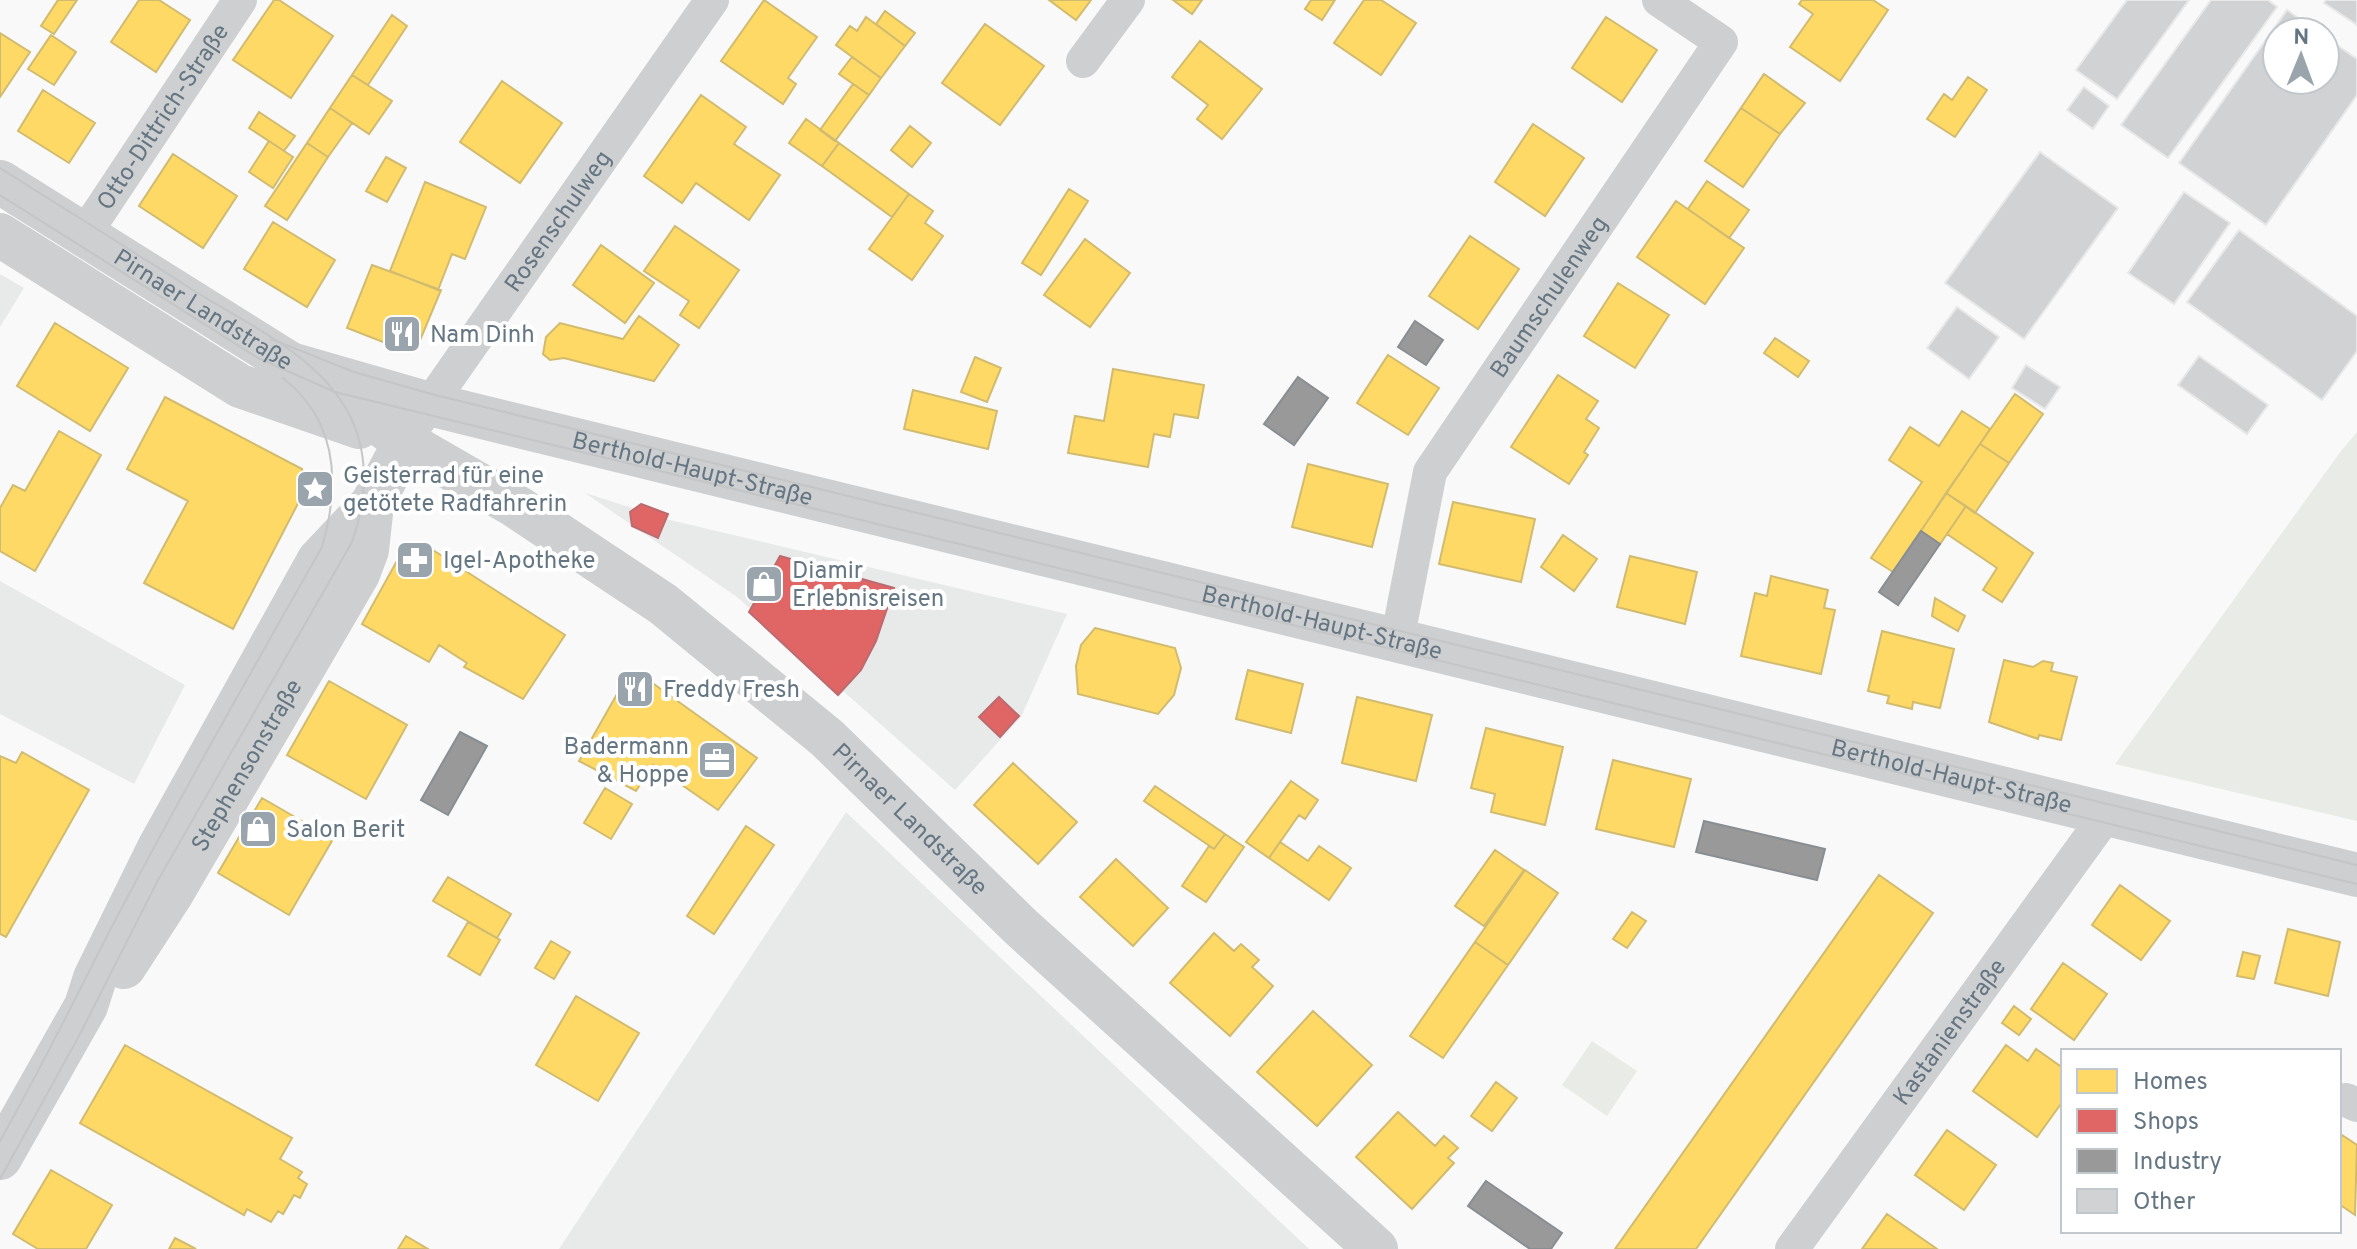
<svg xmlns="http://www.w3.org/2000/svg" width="2357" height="1249" viewBox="0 0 2357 1249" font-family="Overpass,sans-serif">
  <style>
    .built { fill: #e8e9e9 }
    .green { fill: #e8ebe6 }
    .homes { fill: #ffd966; stroke: #d1bb6f; stroke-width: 2 }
    .shops { fill: #e06666; stroke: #bb6b6f; stroke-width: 2 }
    .industry { fill: #999; stroke: #898e92; stroke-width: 2 }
    .building { fill: #d0d2d3; stroke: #e8e8e8; stroke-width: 2 }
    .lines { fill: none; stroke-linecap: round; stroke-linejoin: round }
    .minor { stroke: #cecfd0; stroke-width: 34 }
    .tertiary { stroke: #cecfd0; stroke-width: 44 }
    .tram { stroke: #c3c5c6; stroke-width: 2 }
    .labels { text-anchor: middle; stroke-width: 8; stroke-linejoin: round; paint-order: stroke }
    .street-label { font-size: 24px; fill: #657683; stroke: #fff }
    .poi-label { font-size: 24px; fill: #657683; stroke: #fff; text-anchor: start }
  </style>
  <rect width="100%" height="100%" fill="#f9f9f9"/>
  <path class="built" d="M0 274 24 288 0 327Z
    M585 493 670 520 1067 614 1021 717 955 790 737 597Z
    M0 581 185 685 134 784 0 714Z
    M846 812 1309 1249H559Z"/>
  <path class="green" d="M2357 432V821L2115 764 2341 451Z
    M1592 1041 1637 1071 1607 1116 1562 1085Z"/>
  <path class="homes" d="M58 0H77L54 34 41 26Z
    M139 0H159L190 20 156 72 111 42Z
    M274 0H279L333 36 291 98 233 60Z
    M764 0 817 37 788 78 796 84 783 104 721 61Z
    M1049 0H1091L1076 20Z
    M1173 0H1202L1192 14Z
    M1311 0H1335L1322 20 1305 9Z
    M1364 0H1381L1416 23 1381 75 1334 43Z
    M1802 0H1873L1888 10 1840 81 1790 47 1813 14 1799 4Z
    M885 11 915 33 905 46 876 24Z
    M392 15 407 26 368 85 352 75Z
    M866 17 905 46 881 78 836 45 850 26 857 31Z
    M1606 17 1657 50 1622 102 1572 68Z
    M985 24 1044 66 1000 125 942 83Z
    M0 33 30 52 0 97Z
    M51 35 76 52 54 85 28 69Z
    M1200 41 1262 89 1222 139 1197 119 1208 105 1172 77Z
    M852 57 881 78 869 95 839 74Z
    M1764 74 1805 103 1780 134 1741 108Z
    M352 75 392 101 369 134 330 108Z
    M1968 77 1987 90 1955 137 1927 119 1944 94 1952 100Z
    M502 81 562 123 520 183 460 142Z
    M853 84 869 95 835 141 820 130Z
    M43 90 95 123 69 163 18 131Z
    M701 95 746 127 734 144 780 175 749 220 696 183 682 203 644 176Z
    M330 108 352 123 328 157 307 143Z
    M1741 108 1780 134 1743 187 1705 161Z
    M259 112 295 136 284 151 249 128Z
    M806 119 839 143 822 166 789 143Z
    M1533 124 1584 158 1545 216 1495 182Z
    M910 126 931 143 912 167 891 150Z
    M269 141 293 157 273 188 249 172Z
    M307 143 328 157 287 220 265 206Z
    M839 143 909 194 892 217 822 166Z
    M173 154 237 196 203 248 139 206Z
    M386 157 406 168 387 202 366 191Z
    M1707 181 1749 210 1729 238 1688 209Z
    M425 182 486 207 465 259 452 254 438 290 390 271Z
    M1069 189 1088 201 1041 275 1022 263Z
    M909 194 933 211 925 223 943 236 912 280 869 249Z
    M1676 201 1744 248 1705 304 1637 257Z
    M273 222 335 260 307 307 244 269Z
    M675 226 739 270 699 328 680 315 689 301 644 271Z
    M1470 236 1519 269 1478 329 1429 296Z
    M1085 239 1130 273 1090 327 1044 295Z
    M601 245 654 283 625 323 573 285Z
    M372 265 441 290 418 345 409 352 347 328Z
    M1618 283 1669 315 1635 368 1584 336Z
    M639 316 679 345 654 381 564 358 550 360 543 354 546 337 560 323 623 339Z
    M55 323 128 368 90 431 17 386Z
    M1775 338 1809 361 1798 377 1764 353Z
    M1388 355 1439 388 1408 435 1357 403Z
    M975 357 1001 368 987 402 961 392Z
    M1113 369 1204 385 1198 418 1174 414 1170 437 1154 434 1148 467 1068 453 1075 416 1104 421Z
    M1558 375 1598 401 1586 419 1599 428 1584 452 1588 455 1569 484 1511 447Z
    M913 390 997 411 988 449 904 429Z
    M2015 394 2043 414 2009 463 1980 444Z
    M165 397 302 469 306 488 233 629 144 583 188 501 127 469Z
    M1962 411 1990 429 1893 572 1871 558 1922 482 1889 460 1910 427 1939 446Z
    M59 431 101 455 35 571 0 551V508L13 485 25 491Z
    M1980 444 2009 463 1975 513 1946 493Z
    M1308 464 1388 484 1372 547 1292 527Z
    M1946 493 1966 506 1940 544 1921 531Z
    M1453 502 1535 519 1521 582 1439 564Z
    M1966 506 2033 553 2002 602 1983 590 1997 568 1947 534Z
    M1563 535 1597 559 1574 591 1541 567Z
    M422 543 565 635 523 699 464 667 467 663 439 645 429 662 362 624 404 548Z
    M1630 556 1697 572 1685 624 1617 607Z
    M1771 576 1828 590 1824 608 1835 610 1821 674 1741 656 1755 593 1767 596Z
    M1935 598 1965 616 1958 631 1932 616Z
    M1095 628 1175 648 1181 668 1174 695 1158 714 1078 694 1076 666 1081 645Z
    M1882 631 1954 649 1940 708 1913 702 1912 709 1887 703 1889 696 1868 691Z
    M2004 660 2033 667 2043 661 2053 663 2051 671 2077 677 2061 740 2039 735 2038 739 1989 722Z
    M1248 670 1303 684 1291 733 1236 719Z
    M644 677 757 758 718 810 653 765 636 791 579 761 625 680Z
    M329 681 407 725 366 799 287 755Z
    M1357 697 1432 715 1416 781 1342 763Z
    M1486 728 1563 747 1545 825 1491 812 1495 794 1471 788Z
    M22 752 89 790 6 937 0 934V756L16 763Z
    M1613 760 1691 779 1674 847 1596 829Z
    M1013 763 1077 822 1038 864 974 805Z
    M1291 781 1318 800 1305 819 1299 815 1269 858 1246 842Z
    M1155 786 1225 834 1214 849 1144 801Z
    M605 788 632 804 611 839 584 823Z
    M262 798 333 839 289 915 218 873Z
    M746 826 774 845 714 934 687 916Z
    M1225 834 1244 847 1206 902 1182 886 1209 846 1214 849Z
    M1280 842 1308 861 1319 846 1351 868 1329 900 1269 858Z
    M1495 850 1524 870 1484 926 1455 906Z
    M1116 859 1168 908 1133 946 1080 897Z
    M1525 870 1558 893 1508 965 1475 942Z
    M1879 875 1933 913 1696 1249H1615Z
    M448 877 511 914 497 938 433 901Z
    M2120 885 2170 921 2141 960 2092 925Z
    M1632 912 1646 921 1627 948 1613 939Z
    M468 922 500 940 480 975 448 956Z
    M2288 929 2340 942 2328 996 2275 983Z
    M1214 933 1234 951 1241 944 1259 960 1252 967 1273 986 1230 1036 1170 983Z
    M551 941 570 952 554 979 535 968Z
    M1475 942 1508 965 1443 1058 1410 1036Z
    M2243 952 2260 956 2254 979 2237 976Z
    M2063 963 2107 994 2074 1040 2031 1009Z
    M576 996 639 1033 598 1101 536 1065Z
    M2014 1006 2031 1019 2019 1035 2002 1023Z
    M1313 1011 1372 1065 1317 1126 1257 1072Z
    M125 1045 292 1138 280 1159 302 1172 298 1178 307 1184 300 1198 294 1195 283 1214 278 1211 271 1222 247 1209 244 1215 80 1123Z
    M2006 1045 2028 1061 2036 1049 2063 1068V1101L2037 1137 1973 1091Z
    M1496 1082 1517 1098 1492 1131 1471 1116Z
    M1398 1112 1435 1146 1444 1136 1458 1148 1448 1158 1454 1163 1412 1209 1356 1157Z
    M1947 1130 1996 1165 1964 1210 1915 1175Z
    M2342 1135 2357 1145 2355 1215 2339 1204V1140Z
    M51 1170 112 1205 86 1249H38L13 1234Z
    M1887 1214 1937 1249H1862Z
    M406 1236 428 1249H398Z
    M175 1238 196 1249H169Z"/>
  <path class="shops" d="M641 504 668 514 658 538 632 526 630 512Z
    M780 556 894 588 876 641 861 670 838 695 749 612Z
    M999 697 1019 716 1000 737 979 717Z"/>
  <path class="industry" d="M1415 321 1443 340 1426 365 1398 347Z
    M1298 377 1328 398 1294 445 1264 424Z
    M1921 531 1940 544 1898 605 1879 592Z
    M460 732 487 746 448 815 421 800Z
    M1704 821 1825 849 1817 880 1696 852Z
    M1486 1181 1562 1233 1551 1249H1530L1468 1206Z"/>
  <path class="building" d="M2127 0H2189L2117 99 2076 70Z
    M2211 0H2268L2277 7 2168 158 2121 125Z
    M2326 0H2357V25L2324 3Z
    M2287 10 2318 32H2277V80H2325V37L2357 59V95L2266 225 2179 163Z
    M2084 87 2109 106 2093 129 2067 110Z
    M2040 152 2118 208 2024 339 1945 283Z
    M2184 192 2230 223 2174 304 2128 273Z
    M2239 230 2357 316V351L2322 400 2187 302Z
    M1957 307 1999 337 1969 379 1927 348Z
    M2199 356 2268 405 2247 434 2178 385Z
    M2026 365 2060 387 2045 409 2012 388Z"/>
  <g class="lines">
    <g class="minor">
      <path d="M1083 61 1128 0"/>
      <path id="s1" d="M84 235 240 0"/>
      <path id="s2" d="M418 421 712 0"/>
      <path id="s3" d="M1397 641 1430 472 1721 42 1659 0"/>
      <path d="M2346 1100 2357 1105"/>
      <path id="s4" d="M1792 1249 2107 814"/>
    </g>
    <g class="tertiary">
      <path id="s5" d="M0 182 335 392 405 442 514 505 663 604 827 738 1021 927 1376 1249"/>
      <path d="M0 235 240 386 359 427"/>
      <path id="s6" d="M290 364 429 404 2357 875"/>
      <path id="s7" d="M124 967 172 893 358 574 367 550 372 504"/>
      <path d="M0 1158 86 1006 95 978 159 848 319 560 372 504 405 442"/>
    </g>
    <path class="tram" d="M0 168C65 209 131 250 196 292 246 323 314 354 345 407 370 448 368 498 352 542L157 882 79 1036 0 1179
      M0 195 258 358 335 392 2357 884
      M271 339 354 372 435 395 2357 865
      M0 1141C38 1074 72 1005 107 936 175 805 249 676 322 547 340 485 338 421 283 378"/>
  </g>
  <defs>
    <g id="restaurant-square" transform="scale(2)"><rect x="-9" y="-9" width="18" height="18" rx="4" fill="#99a4ac" stroke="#fff"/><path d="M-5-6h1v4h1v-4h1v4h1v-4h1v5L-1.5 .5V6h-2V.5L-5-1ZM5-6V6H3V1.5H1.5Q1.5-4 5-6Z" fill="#fff"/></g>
    <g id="sight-square" transform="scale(2)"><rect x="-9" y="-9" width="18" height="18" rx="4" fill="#99a4ac" stroke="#fff"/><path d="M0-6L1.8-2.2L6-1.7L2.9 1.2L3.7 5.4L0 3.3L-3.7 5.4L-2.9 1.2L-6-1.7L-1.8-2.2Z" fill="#fff"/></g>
    <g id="pharmacy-square" transform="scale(2)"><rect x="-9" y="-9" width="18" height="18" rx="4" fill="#99a4ac" stroke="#fff"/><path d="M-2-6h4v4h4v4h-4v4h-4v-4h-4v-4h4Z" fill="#fff"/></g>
    <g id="shop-square" transform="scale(2)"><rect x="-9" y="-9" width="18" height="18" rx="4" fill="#99a4ac" stroke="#fff"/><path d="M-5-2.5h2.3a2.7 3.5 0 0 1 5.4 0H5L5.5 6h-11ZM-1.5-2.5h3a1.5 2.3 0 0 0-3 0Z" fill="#fff"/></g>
    <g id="office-square" transform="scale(2)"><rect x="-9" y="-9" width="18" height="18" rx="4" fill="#99a4ac" stroke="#fff"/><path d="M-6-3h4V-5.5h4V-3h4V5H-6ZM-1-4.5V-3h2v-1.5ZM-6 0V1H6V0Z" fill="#fff"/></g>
  </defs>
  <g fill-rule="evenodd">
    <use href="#restaurant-square" x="402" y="334"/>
    <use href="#sight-square" x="315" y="489"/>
    <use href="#pharmacy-square" x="415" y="560"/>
    <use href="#shop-square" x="764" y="584"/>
    <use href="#restaurant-square" x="635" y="689"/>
    <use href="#office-square" x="717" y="760"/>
    <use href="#shop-square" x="258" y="829"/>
  </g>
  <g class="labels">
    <g class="street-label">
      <text dy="8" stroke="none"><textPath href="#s1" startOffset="142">Otto-Dittrich-Straße</textPath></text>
      <text dy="8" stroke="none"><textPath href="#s2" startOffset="244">Rosenschulweg</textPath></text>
      <text dy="8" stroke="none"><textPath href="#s3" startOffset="384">Baumschulenweg</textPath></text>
      <text dy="8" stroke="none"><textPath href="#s5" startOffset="240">Pirnaer Landstraße</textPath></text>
      <text dy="8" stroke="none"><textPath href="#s6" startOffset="416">Berthold-Haupt-Straße</textPath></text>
      <text dy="8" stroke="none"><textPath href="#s6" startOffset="1064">Berthold-Haupt-Straße</textPath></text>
      <text dy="8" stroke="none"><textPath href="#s7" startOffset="236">Stephensonstraße</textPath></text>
      <text dy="8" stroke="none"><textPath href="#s6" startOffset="1712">Berthold-Haupt-Straße</textPath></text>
      <text dy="8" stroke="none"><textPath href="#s5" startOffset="1114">Pirnaer Landstraße</textPath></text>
      <text dy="8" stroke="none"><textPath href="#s4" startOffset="268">Kastanienstraße</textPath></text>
    </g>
    <g class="poi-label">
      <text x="430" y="342">Nam Dinh</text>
      <text x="343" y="483">Geisterrad für eine<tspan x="343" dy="28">getötete Radfahrerin</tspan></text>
      <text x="443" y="568">Igel-Apotheke</text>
      <text x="792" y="578">Diamir<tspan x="792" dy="28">Erlebnisreisen</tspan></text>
      <text x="663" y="697">Freddy Fresh</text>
      <text x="689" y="754" text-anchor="end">Badermann<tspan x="689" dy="28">&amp; Hoppe</tspan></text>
      <text x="286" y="837">Salon Berit</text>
    </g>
  </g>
  <rect x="2061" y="1049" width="280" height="184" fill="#ffffff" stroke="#c1c8cd" stroke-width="2"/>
  <rect x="2077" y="1069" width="40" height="24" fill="#ffd966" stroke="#c1c8cd" stroke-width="2"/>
  <text x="2133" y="1089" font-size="24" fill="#657683">Homes</text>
  <rect x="2077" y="1109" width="40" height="24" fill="#e06666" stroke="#c1c8cd" stroke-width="2"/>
  <text x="2133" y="1129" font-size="24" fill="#657683">Shops</text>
  <rect x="2077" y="1149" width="40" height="24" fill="#999999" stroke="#c1c8cd" stroke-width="2"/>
  <text x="2133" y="1169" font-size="24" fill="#657683">Industry</text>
  <rect x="2077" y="1189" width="40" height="24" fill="#d0d2d3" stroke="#c1c8cd" stroke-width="2"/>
  <text x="2133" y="1209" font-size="24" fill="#657683">Other</text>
  <g transform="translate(2301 56) rotate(1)"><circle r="38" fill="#ffffff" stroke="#c1c8cd" stroke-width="2"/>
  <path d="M0-6L14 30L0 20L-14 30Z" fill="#99a4ac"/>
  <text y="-12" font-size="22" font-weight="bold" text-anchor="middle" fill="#657683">N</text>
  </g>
</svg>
